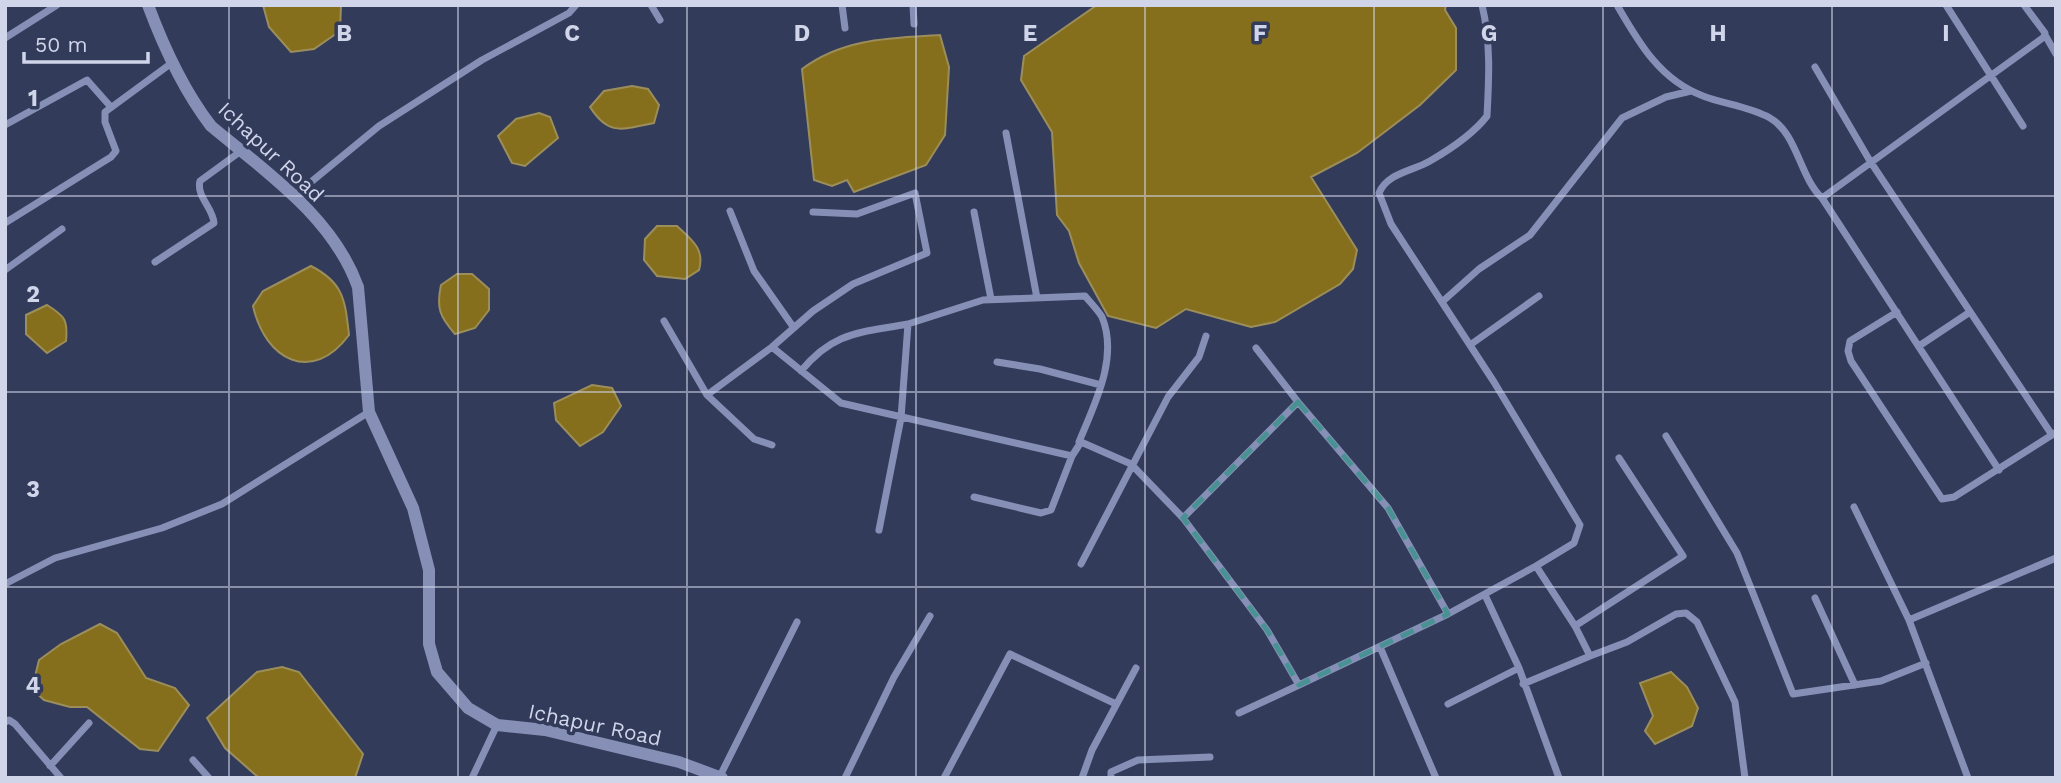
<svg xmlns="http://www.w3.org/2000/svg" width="2061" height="783" viewBox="0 0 2061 783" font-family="'Work Sans',sans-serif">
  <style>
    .water { fill: #856f1d; stroke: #9c8e5a; stroke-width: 2 }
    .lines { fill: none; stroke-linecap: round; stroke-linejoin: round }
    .minor { stroke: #8690b6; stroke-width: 7 }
    .tertiary { stroke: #8690b6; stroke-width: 12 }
    .marked { fill: none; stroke: #499293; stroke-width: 5; stroke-dasharray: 14 9; stroke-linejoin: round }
    .grid { fill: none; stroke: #d0d5ea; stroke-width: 2; stroke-opacity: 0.55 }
    .labels { text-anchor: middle; stroke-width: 7; stroke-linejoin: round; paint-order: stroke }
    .street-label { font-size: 21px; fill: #d0d5ea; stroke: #333b5b }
    .grid-label { font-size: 23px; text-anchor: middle; font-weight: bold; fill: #d0d5ea; stroke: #333b5b; stroke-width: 7; stroke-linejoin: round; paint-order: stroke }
  </style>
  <rect width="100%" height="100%" fill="#333b5b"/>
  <path class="water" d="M263 5H341L340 31 314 49 291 52 269 27Z
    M1097 5H1446L1445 10 1456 28V70L1420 105 1357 153 1311 177 1357 250 1353 269 1340 284 1275 322 1251 327 1186 309 1156 328 1108 316 1079 263 1069 231 1057 215 1052 132 1021 80 1024 56Z
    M940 35 949 67 945 135 926 165 854 192 847 180 832 186 814 180 802 69C843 38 891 38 940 35Z
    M632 86 648 89 659 105 654 123C623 129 609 137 590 107L604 91Z
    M539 113 550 117 558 138 525 166 512 163 498 136 516 119Z
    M657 226H677C692 240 705 249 699 270L685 279 657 276 644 260 645 239Z
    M311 266C344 283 345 300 349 335 312 385 265 360 253 306L263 291Z
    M457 274H472L489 289V310L475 328 455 334C440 317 436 308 441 285Z
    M47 305C65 316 68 320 66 341L47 353 26 334V315Z
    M592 385 612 388 621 406 603 432 580 446 556 420 554 403Z
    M100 624 117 633 146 678 175 688 189 705 158 751 140 749 87 707H70L44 700 32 689 39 660 61 644Z
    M282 667 299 672 363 754 355 778H259L225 748 207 718 257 672Z
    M1671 672 1687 687 1698 708 1692 726 1655 744 1645 731 1653 716 1640 683Z"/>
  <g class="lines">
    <path class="minor" d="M651 5 660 20
      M842 5 845 28
      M913 5 914 24
      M1482 5C1491 42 1489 79 1487 116 1474 133 1449 150 1430 161 1413 171 1387 173 1379 193L1391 224 1494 382 1580 525 1574 543 1536 566 1575 626 1683 556 1619 458
      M1617 5C1639 43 1660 80 1703 96 1724 104 1750 107 1770 118 1797 133 1800 178 1822 198L2044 37 2045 33 2024 5
      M1946 5 2023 126
      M2045 35 2056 54
      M5 38 57 5
      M1815 67 1870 161 2052 435
      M5 125 87 80 110 106
      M1006 133 1037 298
      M294 196 379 126 482 60 569 13 576 5
      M1822 198 1999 470
      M730 211 754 271 794 328
      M974 212 991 299
      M5 223 111 157 116 151 105 122V112L173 62
      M155 262 214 223C213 208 196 196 200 181L241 151
      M5 270 62 229
      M1442 302 1479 269 1530 235 1622 118 1666 97 1691 91
      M1897 312 1850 341 1848 351 1851 361 1942 499 1954 497 2055 433
      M664 321 707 395
      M1470 345 1539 296
      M1919 346 1970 312
      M772 347 841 403 1072 456
      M1256 348 1298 402
      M997 362 1040 369 1101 385
      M801 371C834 331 860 333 908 324
      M1666 436 1737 553 1793 694 1881 681 1926 663
      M772 445 754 439 707 395 772 347 813 311 853 284 927 253 915 193 857 214 813 212
      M974 497 1041 513 1051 510 1072 456 1081 442 1131 464 1183 518 1267 630 1299 685 1448 614 1536 566
      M1854 507 1909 620 1968 778
      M1183 518 1298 402 1388 508 1448 614
      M879 530 901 418 908 324 983 300 1085 296C1090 302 1098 310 1102 317 1119 358 1094 405 1079 442
      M1081 564 1168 397 1199 357 1206 336
      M5 584 55 558 162 528 222 504 369 412
      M1485 595 1519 668 1559 778
      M1815 598 1855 685
      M1909 620 2056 558
      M1380 647 1436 778
      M1590 656 1627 642 1676 614 1686 613 1697 622 1735 702 1745 778
      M1523 684 1590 656 1575 626
      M1448 704 1519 668
      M1239 713 1299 685
      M5 722 9 720 15 724 61 778
      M193 760 209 778
      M50 766 89 723
      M472 778 497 725
      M719 778 797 622
      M845 778 894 677 930 616
      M944 778 1010 654 1116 704
      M1082 778 1092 750 1136 668
      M1111 778V772L1138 760 1210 757"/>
    <path class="tertiary" d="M148 5C164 48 184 91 211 126 266 172 333 217 358 287L369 412 413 508 429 570V644L437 672 468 708 497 725 545 730 679 762 722 778"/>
  </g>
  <path class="marked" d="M1298 402 1388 508 1448 614 1299 685 1267 630 1183 518Z"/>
  <path class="grid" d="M229 5V778M458 5V778M687 5V778M916 5V778M1145 5V778M1374 5V778M1603 5V778M1832 5V778M5 196H2056M5 392H2056M5 587H2056"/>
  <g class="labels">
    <g class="street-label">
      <text transform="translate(271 152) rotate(43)" y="7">Ichapur Road</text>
      <text transform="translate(595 725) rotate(12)" y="7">Ichapur Road</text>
    </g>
  </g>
  <g class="grid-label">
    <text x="344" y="41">B</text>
    <text x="572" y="41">C</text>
    <text x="802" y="41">D</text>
    <text x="1030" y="41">E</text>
    <text x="1260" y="41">F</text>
    <text x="1489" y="41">G</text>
    <text x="1718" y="41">H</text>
    <text x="1946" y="41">I</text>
    <text x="33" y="106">1</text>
    <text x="33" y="302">2</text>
    <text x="33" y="497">3</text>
    <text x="33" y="693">4</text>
  </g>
  <rect width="2061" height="783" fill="none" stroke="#d0d5ea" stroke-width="14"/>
  <path d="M24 52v10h124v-10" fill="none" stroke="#d0d5ea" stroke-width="3.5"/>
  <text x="35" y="52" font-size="21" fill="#d0d5ea" stroke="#333b5b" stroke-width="5" paint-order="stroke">50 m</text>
</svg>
